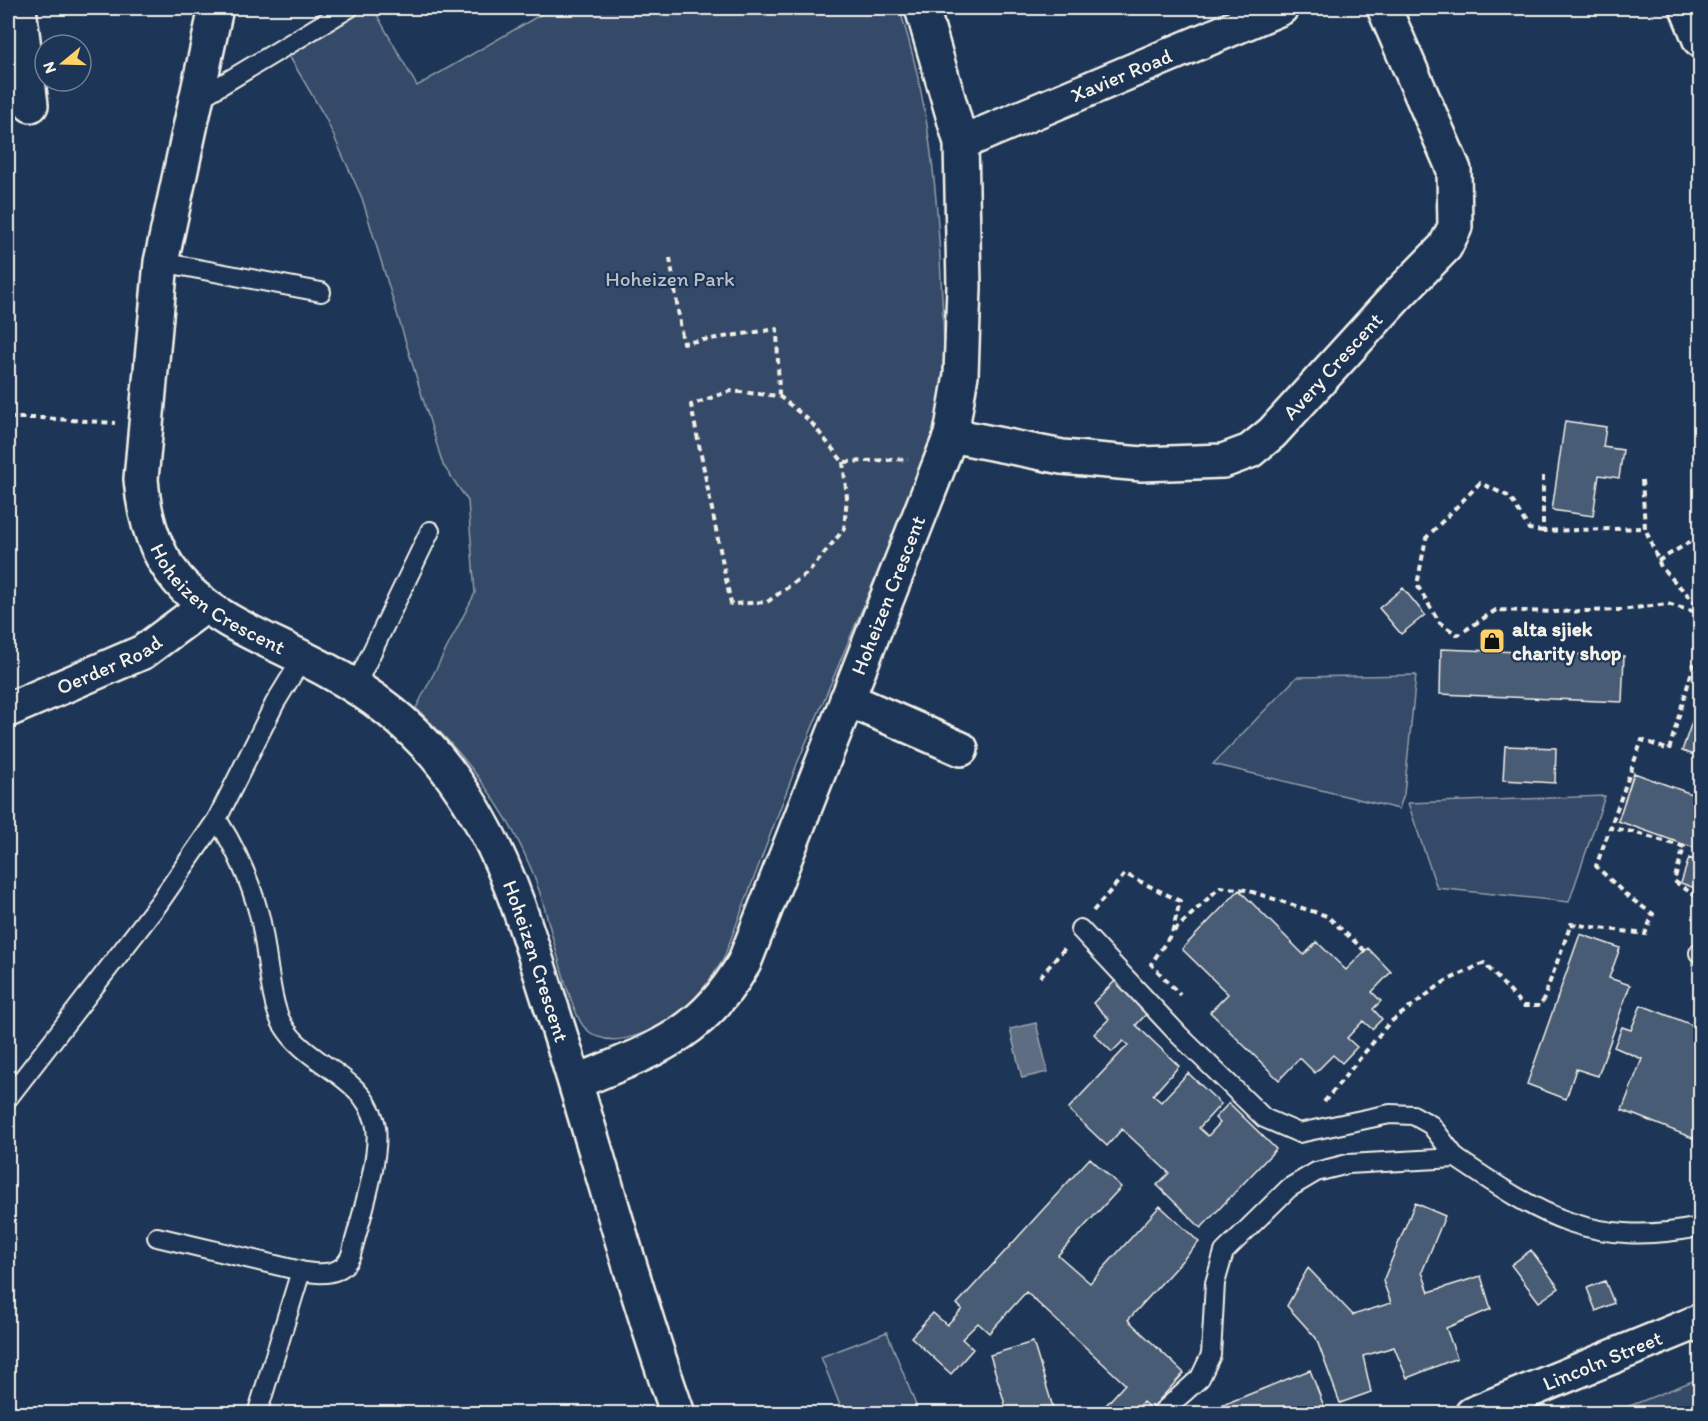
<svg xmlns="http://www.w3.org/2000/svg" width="1708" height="1421" viewBox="0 0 1708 1421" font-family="Itim,sans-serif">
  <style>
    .green { fill: #354a67; stroke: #949ea8; stroke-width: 1.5 }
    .water { fill: #5e6d82; stroke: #9aa2ab; stroke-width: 1.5 }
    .building { fill: #485b74; stroke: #f4f1e8; stroke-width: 1.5 }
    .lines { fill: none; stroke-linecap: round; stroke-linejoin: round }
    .lane-casing { stroke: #f4f1e8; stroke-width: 22 }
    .street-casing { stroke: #f4f1e8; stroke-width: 38 }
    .secondary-casing { stroke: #f4f1e8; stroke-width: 38 }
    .highway-casing { stroke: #f4f1e8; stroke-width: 38 }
    .path { stroke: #f4f1e8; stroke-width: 4; stroke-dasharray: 6 4.5; stroke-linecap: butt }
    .lane { stroke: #1d3557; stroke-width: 18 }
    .street { stroke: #1d3557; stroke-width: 33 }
    .secondary { stroke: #1d3557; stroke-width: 33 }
    .highway { stroke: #1d3557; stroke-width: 33 }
    .labels { text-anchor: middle; stroke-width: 4.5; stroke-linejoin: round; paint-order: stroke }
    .street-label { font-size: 21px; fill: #f4f1e8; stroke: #1d3557 }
    .park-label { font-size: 21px; fill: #bbbfc1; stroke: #1d3557 }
    .poi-label { font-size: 21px; font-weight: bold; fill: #f4f1e8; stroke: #1d3557; text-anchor: start }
  </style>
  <rect width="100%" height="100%" fill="#1d3557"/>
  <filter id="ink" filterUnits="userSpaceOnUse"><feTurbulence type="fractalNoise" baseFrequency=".0167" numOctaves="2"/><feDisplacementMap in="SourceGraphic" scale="12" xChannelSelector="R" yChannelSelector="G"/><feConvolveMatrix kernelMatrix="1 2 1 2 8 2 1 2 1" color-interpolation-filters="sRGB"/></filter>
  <g filter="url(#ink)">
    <path class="green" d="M363 8H373L417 86 552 8H899C928 96 937 185 941 278 943 319 947 361 939 401 935 427 927 452 918 476L797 764 723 960C713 976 703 991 690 1003 666 1025 613 1057 585 1028 569 1012 549 918 539 890 515 819 470 759 416 708L475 593 468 501 443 465 362 198 325 117 288 54Z
      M1416 675 1404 794 1399 809 1213 764 1297 677Z
      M1605 796 1569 902 1437 888 1408 803Z
      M887 1332 919 1413H843L821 1357Z
      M1700 1378V1413H1612Z"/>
    <path class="water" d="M1036 1023 1048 1072 1022 1078 1010 1029Z"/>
    <path class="building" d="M1565 421 1606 427 1603 447 1623 450 1619 478 1599 475 1593 516 1552 510Z
      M1403 588 1425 615 1401 634 1379 608Z
      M1441 649 1624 656 1622 702 1440 694Z
      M1699 701 1700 702V757L1682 751Z
      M1505 746 1556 748 1555 783 1503 780Z
      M1634 773 1700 797V850L1618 821Z
      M1689 858 1700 862V890L1681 883Z
      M1239 890 1304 955 1317 942 1346 970 1368 948 1391 972 1372 992 1381 1001 1373 1009 1382 1019 1372 1029 1363 1021 1347 1038 1357 1047 1342 1063 1333 1055 1315 1073 1300 1058 1279 1080 1210 1012 1228 994 1182 949Z
      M1580 934 1620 948 1609 978 1630 985 1598 1076 1576 1069 1566 1099 1527 1084Z
      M1117 979 1152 1008 1136 1025 1179 1066 1153 1095 1161 1102 1188 1073 1221 1104 1199 1128 1208 1136 1220 1123 1215 1118 1229 1103 1276 1149 1201 1228 1157 1185 1169 1173 1122 1129 1107 1146 1068 1109 1128 1045 1123 1041 1112 1052 1094 1034 1109 1019 1093 1003Z
      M1641 1005 1700 1028V1141L1622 1110 1642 1059 1614 1047 1622 1027 1631 1030Z
      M1090 1158 1121 1187 1058 1255 1090 1283 1160 1206 1199 1242 1128 1320 1184 1373 1151 1409 1143 1402 1132 1414H1098L1125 1384 1026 1292 989 1333 978 1323 962 1339 973 1349 951 1374 911 1337 933 1313 947 1325 962 1309 957 1304Z
      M1415 1203 1445 1216 1422 1272 1429 1292 1481 1276 1491 1309 1446 1328 1457 1358 1407 1378 1394 1347 1363 1356 1371 1392 1340 1403 1316 1338 1287 1306 1308 1268 1353 1315 1391 1303 1383 1281Z
      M1531 1250 1559 1288 1539 1302 1511 1265Z
      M1605 1281 1614 1303 1596 1311 1587 1288Z
      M1033 1342 1055 1414H1008L990 1355Z
      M1310 1370 1325 1409 1314 1414H1200Z"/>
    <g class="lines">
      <g class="lane-casing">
        <path id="lane" d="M198 99 349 8
          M161 262 321 292
          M355 687 430 531
          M1080 929 1179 1035 1264 1118 1299 1133 1390 1114 1413 1115 1431 1125 1456 1158 1348 1164 1316 1172 1289 1188 1224 1252 1215 1283 1211 1355 1200 1378 1160 1414
          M1699 953H1700
          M8 1098 159 903 217 819
          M1456 1158C1542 1216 1592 1248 1700 1227
          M157 1237 301 1271
          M257 1414 301 1271C321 1275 342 1276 351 1255 359 1223 383 1152 375 1122 362 1074 307 1066 283 1025 269 1003 267 942 259 914 250 880 236 849 217 819L275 703 302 659"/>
      </g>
      <g class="street-casing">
        <g id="street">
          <path d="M19 8 31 105"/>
          <path id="s1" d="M216 8 161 262 141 479C151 607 235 620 330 672 369 693 407 722 436 756 502 835 522 917 553 1012 596 1145 631 1281 678 1414"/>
          <path id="s2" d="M961 143 1281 8"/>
          <path id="s3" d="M951 435 1062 457 1142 464 1223 461 1250 451 1272 433 1396 297 1445 247 1455 227 1454 170 1384 8"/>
          <path d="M847 699 961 749"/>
          <path id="s4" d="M8 710 143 652 205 606"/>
          <path id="s5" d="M576 1082C651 1051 701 1037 744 963L951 435 961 375 964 286 961 143 922 8"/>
        </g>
      </g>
      <g class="secondary-casing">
        <g id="secondary">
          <path id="s6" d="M1472 1414 1700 1321"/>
        </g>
      </g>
      <g class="highway-casing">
        <path id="highway" d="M1687 8 1700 40"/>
      </g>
      <path class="path" d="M670 258 683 343 777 329 779 396
        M8 418H42L115 423
        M843 462 847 497 844 529 809 572 767 602 731 604 691 405 730 391 779 396 810 421 843 462 908 459
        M1543 476V531L1645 528
        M1642 480 1645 528 1661 567 1700 608
        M1543 531 1529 529 1510 497 1480 483 1426 538 1417 585 1440 623 1458 635 1496 610 1554 612 1620 610 1667 604 1700 613
        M1658 561 1700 536
        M1700 643 1669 750 1642 740 1610 828 1633 832 1684 847 1674 881 1697 897 1700 906
        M1093 911 1125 874 1180 901 1172 933 1151 964 1180 995
        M1174 931 1220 887 1246 890 1327 916 1365 951
        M1040 977 1065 948
        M1324 1102 1389 1023 1444 982 1484 963 1523 1006H1541L1571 924 1645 934 1653 914 1627 896 1596 866 1610 828"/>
      <use href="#lane" class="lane"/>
      <use href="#street" class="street"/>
      <use href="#secondary" class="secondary"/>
      <use href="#highway" class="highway"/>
    </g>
  </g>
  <defs>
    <g id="shop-square" transform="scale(1.35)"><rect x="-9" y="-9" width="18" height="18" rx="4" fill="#ffd166" stroke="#1d3557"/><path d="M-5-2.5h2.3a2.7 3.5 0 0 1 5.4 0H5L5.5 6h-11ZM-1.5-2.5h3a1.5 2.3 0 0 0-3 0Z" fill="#111"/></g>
  </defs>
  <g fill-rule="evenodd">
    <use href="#shop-square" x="1492" y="641"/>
  </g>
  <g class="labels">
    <g class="street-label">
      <text dy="7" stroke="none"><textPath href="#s2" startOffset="174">Xavier Road</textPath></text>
      <text dy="7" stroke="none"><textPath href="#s3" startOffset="422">Avery Crescent</textPath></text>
      <text dy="7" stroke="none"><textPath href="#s1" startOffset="630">Hoheizen Crescent</textPath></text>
      <text dy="7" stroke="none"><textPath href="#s5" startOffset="606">Hoheizen Crescent</textPath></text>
      <text dy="7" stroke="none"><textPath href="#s4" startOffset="111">Oerder Road</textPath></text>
      <text dy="7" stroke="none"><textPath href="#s1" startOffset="1132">Hoheizen Crescent</textPath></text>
      <text dy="7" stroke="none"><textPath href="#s6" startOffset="141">Lincoln Street</textPath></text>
    </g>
    <g class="park-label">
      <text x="670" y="286">Hoheizen Park</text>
    </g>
    <g class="poi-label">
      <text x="1512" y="636">alta sjiek<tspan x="1512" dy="24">charity shop</tspan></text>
    </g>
  </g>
  <rect width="1708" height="1421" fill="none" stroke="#1d3557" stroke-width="30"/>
  <rect x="15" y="15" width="1678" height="1391" fill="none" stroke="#f4f1e8" stroke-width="2" filter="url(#ink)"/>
  <g transform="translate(63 63) rotate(251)"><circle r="28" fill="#1d3557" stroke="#738091" stroke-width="1.5"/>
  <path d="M0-4.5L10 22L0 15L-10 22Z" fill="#ffd166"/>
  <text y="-9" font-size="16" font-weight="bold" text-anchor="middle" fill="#f4f1e8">N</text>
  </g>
</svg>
